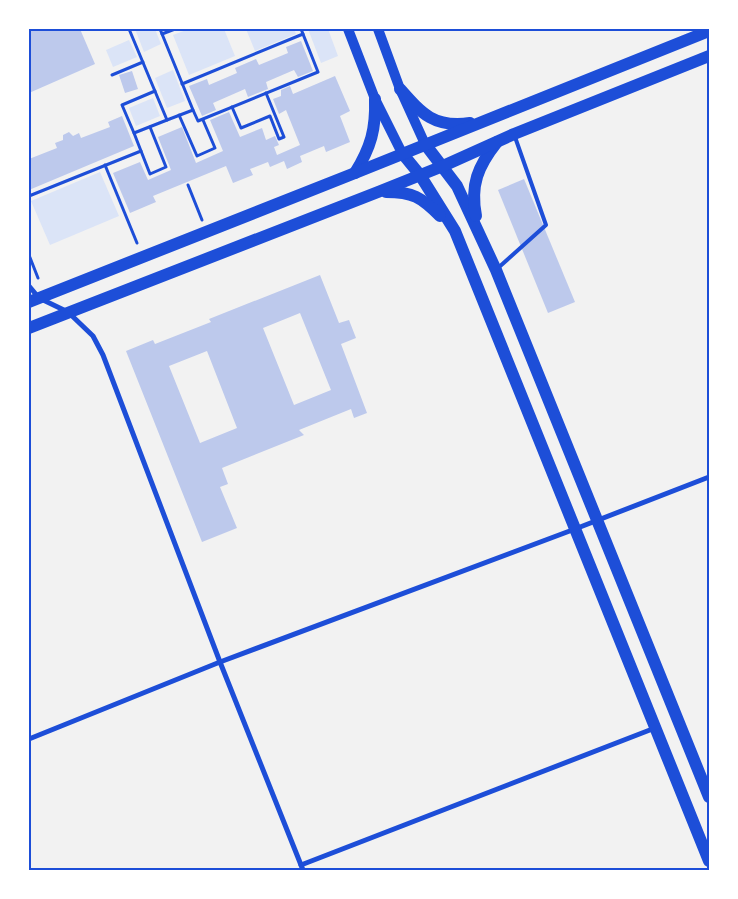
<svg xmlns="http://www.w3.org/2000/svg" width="738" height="899" font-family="Poppins,sans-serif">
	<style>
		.green { fill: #dbe4f7 }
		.building { fill: #bdc9ec; fill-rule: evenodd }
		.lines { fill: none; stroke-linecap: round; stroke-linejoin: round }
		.path { stroke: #1d4ed8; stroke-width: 3 }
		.service { stroke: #1d4ed8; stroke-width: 4 }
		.minor { stroke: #1d4ed8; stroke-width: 5 }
		.secondary { stroke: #1d4ed8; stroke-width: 10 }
		.primary { stroke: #1d4ed8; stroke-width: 12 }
		.neatline { fill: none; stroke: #1d4ed8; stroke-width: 2 }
	</style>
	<rect width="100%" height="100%" fill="#f2f2f2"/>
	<g class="green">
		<path d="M135,29H155L161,44L144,52Z"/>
		<path d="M189,29H224L235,56L189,75L173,35Z"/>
		<path d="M246,29H294L296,34L255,51Z"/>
		<path d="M308,29H328L338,56L321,63Z"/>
		<path d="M129,40L137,57L113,67L106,50Z"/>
		<path d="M173,70L185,101L167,108L155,78Z"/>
		<path d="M153,98L160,116L136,126L129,108Z"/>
		<path d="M100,172L119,216L50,245L31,201Z"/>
	</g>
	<g class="building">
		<path d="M29,29H80L95,64L29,93Z"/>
		<path d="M301,41L313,71L298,77L294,70L266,82L268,89L248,97L245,89L213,103L216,110L202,116L189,86L207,79L209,85L237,73L235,68L256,59L259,65L288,53L286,47Z"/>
		<path d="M132,71L138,89L125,93L119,75Z"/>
		<path d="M335,76L350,111L340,116L350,142L326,152L324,146L300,156L302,162L287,169L284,161L270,167L268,162L250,169L253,175L233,183L226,166L153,196L156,202L130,213L113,173L140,162L148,180L171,170L158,137L182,127L196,163L223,151L210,120L229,112L240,137L262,128L266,140L275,136L279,145L274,147L277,155L300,145L286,110L279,114L273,99L281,96V90L290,86L293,94Z"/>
		<path d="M122,116L134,146L29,190V159L57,148L55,143L63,140V135L69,132L73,136L79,133L81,138L110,127L108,122Z"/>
		<path d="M524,179L575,302L548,313L498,190Z"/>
		<path d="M320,275L339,323L349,320L356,338L341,344L367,413L354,418L351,409L299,430L304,435L222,468L228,484L220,487L237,528L202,542L126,351L153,340L155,344L211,322L209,319ZM300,313L331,390L294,405L263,328ZM207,351L237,428L200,443L169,366Z"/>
	</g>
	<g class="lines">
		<g class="path">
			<path d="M129,29L167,120L193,110L160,29"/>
			<path d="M301,29L303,34"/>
			<path d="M162,34L175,29"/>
			<path d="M112,75L143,62"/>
			<path d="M182,84L303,34L318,72L198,121L193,110"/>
			<path d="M232,107L241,128L270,116L279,139L284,137L266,93"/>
			<path d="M179,115L197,156L215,148L203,120"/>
			<path d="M134,133L122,105L155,91"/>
			<path d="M141,151L150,174L166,167L150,127"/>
			<path d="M105,165L137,243"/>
			<path d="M188,185L202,220"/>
			<path d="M29,196L141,151L134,133L167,120"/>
			<path d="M29,255L38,278"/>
		</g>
		<path class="service" d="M498,268L546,225L515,137"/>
		<g class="minor">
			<path d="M29,286L39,298L68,312L93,336L103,355L220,662L303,870"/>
			<path d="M29,739L220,662L575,529L709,477"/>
			<path d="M301,865L655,728"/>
		</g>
		<g class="secondary">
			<path d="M348,29L375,99L402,153"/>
			<path d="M378,29L400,89L425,144"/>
		</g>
		<g class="primary">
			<path d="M400,89C422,114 434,128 470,123"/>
			<path d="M425,144L457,186L496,270L709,797"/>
			<path d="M402,153L420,175L455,231L709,861"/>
			<path d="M355,173C371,147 376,129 375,99"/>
			<path d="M386,192C413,192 421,197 440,216"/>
			<path d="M476,216C470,185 478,166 497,142"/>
			<path d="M29,302L355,173L709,31"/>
			<path d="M29,328L378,192L443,166L514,134L709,56"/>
		</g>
	</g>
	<rect width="738" height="899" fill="none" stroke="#ffffff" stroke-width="60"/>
	<rect x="30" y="30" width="678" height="839" class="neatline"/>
</svg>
